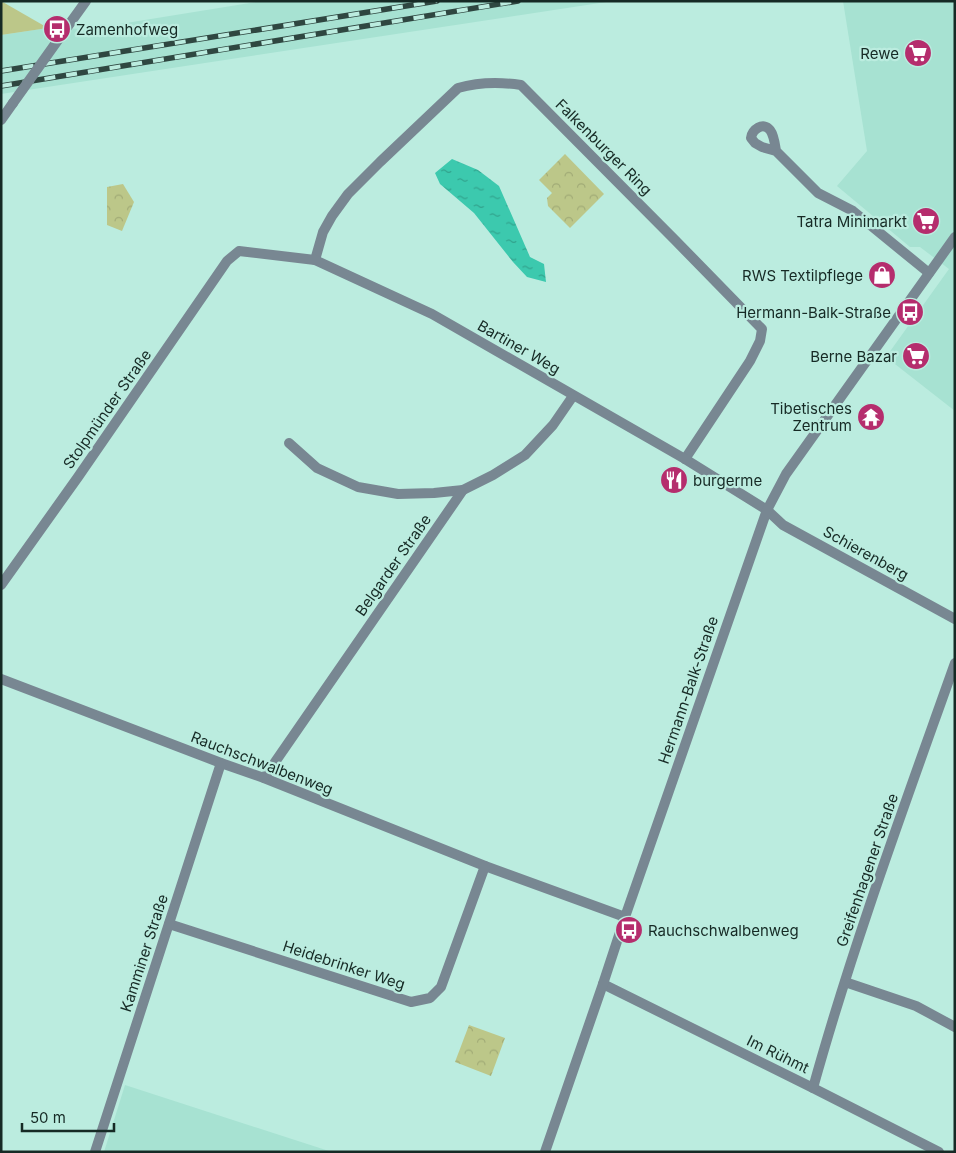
<svg xmlns="http://www.w3.org/2000/svg" width="956" height="1153" font-family="Inter,sans-serif">
	<style>
		.built { fill: #a7e2d2 }
		.grass { fill: #bcc789 }
		.park { fill: url(#park-crowns) }
		.water { fill: url(#water-ripples) }
		.lines { fill: none; stroke-linecap: round; stroke-linejoin: round }
		.minor { stroke: #788792; stroke-width: 10 }
		.tertiary { stroke: #788792; stroke-width: 10 }
		.rail-casing { stroke: #2f4741; stroke-width: 5.5 }
		.rail { stroke: #bbecdf; stroke-width: 4; stroke-dasharray: 11; stroke-linecap: butt }
		.tertiary-bridge { stroke: #788792; stroke-width: 10 }
		.labels { text-anchor: middle; dominant-baseline: central; stroke-width: 4.5; stroke-linejoin: round; paint-order: stroke }
		.poi-label { font-size: 15px; fill: #162a25; stroke: #bbecdf; text-anchor: end }
		.street-label { font-size: 15px; fill: #162a25; stroke: #bbecdf }
	</style>
	<defs>
		<pattern id="park-crowns" width="20" height="18" patternUnits="userSpaceOnUse" patternTransform="scale(1.25)"><rect width="20" height="18" fill="#bcc789"/><path d="M2 6a3 3 0 1 1 6 0M12 15a3 3 0 1 1 6 0" fill="none" stroke="#a1ab76"/></pattern>
		<pattern id="water-ripples" width="26" height="14" patternUnits="userSpaceOnUse" patternTransform="scale(1.25)"><rect width="26" height="14" fill="#3cc9ae"/><path d="M2 4q2-2 4 0t4 0M15 11q2-2 4 0t4 0" fill="none" stroke="#31a38d"/></pattern>
	</defs>
	<rect width="100%" height="100%" fill="#bbecdf"/>
	<g class="built">
		<path d="M262,1H613L1,94V35L48,28L89,29Z"/>
		<path d="M843,1H955V411L886,357L949,269L920,247H910L837,186L867,151Z"/>
		<path d="M125,1085L332,1152H104Z"/>
	</g>
	<path class="grass" d="M1,1L48,28L1,35Z"/>
	<g class="park">
		<path d="M565,154L604,194L570,228L548,206L547,198L552,193L539,180Z"/>
		<path d="M123,184L134,202L122,231L107,225V187Z"/>
		<path d="M469,1025L505,1038L491,1076L455,1062Z"/>
	</g>
	<path class="water" d="M452,159L478,170L499,186L530,257L544,264L546,282L527,277L513,262L474,213L440,184L435,173Z"/>
	<g class="lines">
		<g class="minor">
			<path d="M776,151C775,144 774,135 770,130C763,121 752,130 751,138L755,143L762,147L776,151L818,193L853,211L929,273"/>
			<path d="M315,260L323,232L332,216L348,194L380,162L458,88C479,82 500,82 521,85L675,240L762,329L760,341L750,361L685,459"/>
			<path d="M289,443L317,468L358,487L398,494L434,493L463,490"/>
			<path d="M1,585L78,477L227,261L239,251L315,260L432,314L685,459L767,510L783,525L955,619"/>
			<path d="M1,679L221,763L264,778L485,866L625,917"/>
			<path d="M264,778L463,490L493,475L525,455L553,425L573,396"/>
			<path d="M169,924L411,1002L430,998L441,987L485,866"/>
			<path d="M845,982L916,1006L955,1027"/>
			<path d="M603,984L813,1088L939,1152"/>
			<path d="M813,1088C853,944 905,804 955,663"/>
			<path d="M95,1152L221,763"/>
		</g>
		<g class="tertiary">
			<path d="M63,33L86,1"/>
			<path d="M1,120L13,103"/>
			<path d="M545,1152L603,984L625,917L767,510L786,474L955,237"/>
		</g>
		<g class="rail-casing">
			<g id="rail">
				<path d="M1,71L437,1"/>
				<path d="M1,86L518,1"/>
			</g>
		</g>
		<use href="#rail" class="rail"/>
		<path class="tertiary-bridge" d="M13,103L63,33"/>
	</g>
	<defs>
		<g id="bus-disc" transform="scale(1.4375)"><circle r="9.5" fill="#b52d6d" stroke="#bbecdf"/><path d="M-5-6H5V4H4V6H2V4H-2V6H-4V4H-5ZM-3.5-4V0h7V-4ZM-3.5 1.2v1.5H-2V1.2ZM2 1.2v1.5H3.5V1.2Z" fill="#fff"/></g>
		<g id="supermarket-disc" transform="scale(1.4375)"><circle r="9.5" fill="#b52d6d" stroke="#bbecdf"/><path d="M-6-5.5h2.5l.6 2H6L4.5 2H-2.5L-4.4-4H-6ZM-1.5 3.2a1.3 1.3 0 1 0 .1 0ZM3 3.2a1.3 1.3 0 1 0 .1 0Z" fill="#fff"/></g>
		<g id="shop-disc" transform="scale(1.4375)"><circle r="9.5" fill="#b52d6d" stroke="#bbecdf"/><path d="M-5-2.5h2.3a2.7 3.5 0 0 1 5.4 0H5L5.5 6h-11ZM-1.5-2.5h3a1.5 2.3 0 0 0-3 0Z" fill="#fff"/></g>
		<g id="temple-disc" transform="scale(1.4375)"><circle r="9.5" fill="#b52d6d" stroke="#bbecdf"/><path d="M0-6L5-2H3V0L6.5 2.5H4V6H1.5V3h-3V6H-4V2.5H-6.5L-3 0V-2H-5Z" fill="#fff"/></g>
		<g id="restaurant-disc" transform="scale(1.4375)"><circle r="9.5" fill="#b52d6d" stroke="#bbecdf"/><path d="M-5-6h1v4h1v-4h1v4h1v-4h1v5L-1.5 .5V6h-2V.5L-5-1ZM5-6V6H3V1.5H1.5Q1.5-4 5-6Z" fill="#fff"/></g>
	</defs>
	<g fill-rule="evenodd">
		<use href="#bus-disc" x="57" y="29"/>
		<use href="#supermarket-disc" x="918" y="53"/>
		<use href="#supermarket-disc" x="926" y="221"/>
		<use href="#shop-disc" x="882" y="275"/>
		<use href="#bus-disc" x="910" y="312"/>
		<use href="#supermarket-disc" x="916" y="356"/>
		<use href="#temple-disc" x="871" y="417"/>
		<use href="#restaurant-disc" x="674" y="480"/>
		<use href="#bus-disc" x="629" y="930"/>
	</g>
	<g class="labels">
		<g class="poi-label">
			<text x="76" y="29" text-anchor="start">Zamenhofweg</text>
			<text x="899" y="53">Rewe</text>
			<text x="907" y="221">Tatra Minimarkt</text>
			<text x="863" y="275">RWS Textilpflege</text>
			<text x="891" y="312">Hermann-Balk-Straße</text>
			<text x="897" y="356">Berne Bazar</text>
			<text x="852" y="408">Tibetisches<tspan x="852" dy="17">Zentrum</tspan></text>
			<text x="693" y="480" text-anchor="start">burgerme</text>
			<text x="648" y="930" text-anchor="start">Rauchschwalbenweg</text>
		</g>
		<g class="street-label">
			<text transform="translate(604 147) rotate(45)">Falkenburger Ring</text>
			<text transform="translate(519 347) rotate(30)">Bartiner Weg</text>
			<text transform="translate(107 409) rotate(-55)">Stolpmünder Straße</text>
			<text transform="translate(866 553) rotate(29)">Schierenberg</text>
			<text transform="translate(393 565) rotate(-55)">Belgarder Straße</text>
			<text transform="translate(688 690) rotate(-71)">Hermann-Balk-Straße</text>
			<text transform="translate(262 763) rotate(21)">Rauchschwalbenweg</text>
			<text transform="translate(867 870) rotate(-71)">Greifenhagener Straße</text>
			<text transform="translate(144 953) rotate(-72)">Kamminer Straße</text>
			<text transform="translate(344 965) rotate(18)">Heidebrinker Weg</text>
			<text transform="translate(778 1054) rotate(26)">Im Rühmt</text>
		</g>
	</g>
	<rect width="956" height="1153" fill="none" stroke="#162a25" stroke-width="5"/>
	<path d="M22 1123v8h92v-8" fill="none" stroke="#162a25" stroke-width="2.5"/>
	<text x="30" y="1123" font-size="15" fill="#162a25" stroke="#bbecdf" stroke-width="4" paint-order="stroke">50 m</text>
</svg>
